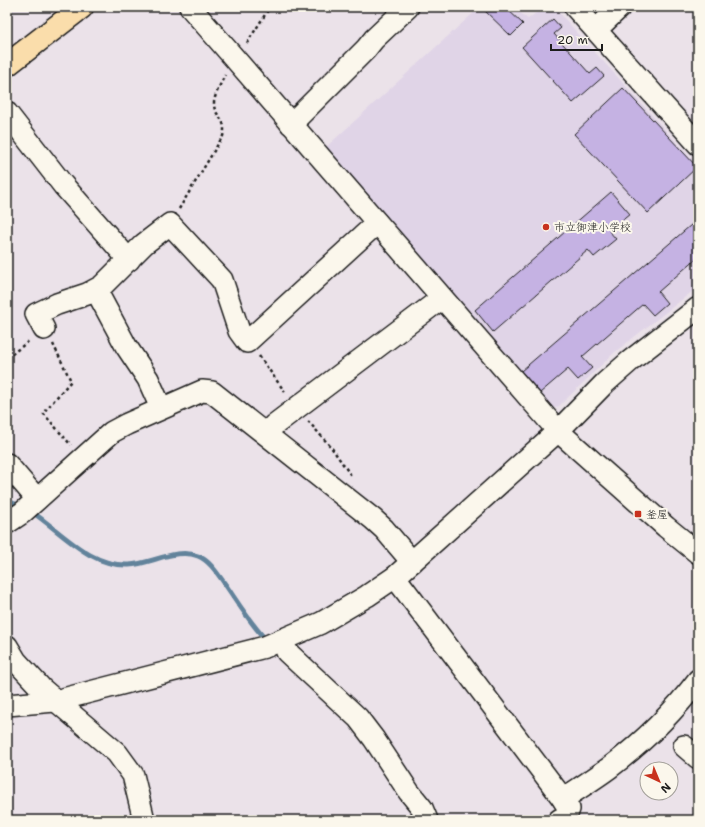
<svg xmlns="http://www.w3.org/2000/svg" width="705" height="827" font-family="'Shantell Sans','Klee One',sans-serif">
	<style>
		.built { fill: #e0d4e7 }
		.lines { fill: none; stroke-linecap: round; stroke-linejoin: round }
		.stream { stroke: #62839b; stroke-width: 5 }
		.building { fill: #c5b2e3; stroke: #1c1c1c }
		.minor-casing { stroke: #1c1c1c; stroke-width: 24 }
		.highway-casing { stroke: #1c1c1c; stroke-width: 25 }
		.path { stroke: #1c1c1c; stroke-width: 2.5; stroke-dasharray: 3 3; stroke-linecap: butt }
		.minor { stroke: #fbf7ec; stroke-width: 21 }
		.highway { stroke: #faddab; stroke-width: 22 }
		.poi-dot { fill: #c8321e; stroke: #fbf7ec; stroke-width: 1.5 }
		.labels { text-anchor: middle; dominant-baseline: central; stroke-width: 4; stroke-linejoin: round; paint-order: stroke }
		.poi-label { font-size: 11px; fill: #1c1c1c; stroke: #fbf7ec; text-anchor: start }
	</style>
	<rect width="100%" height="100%" fill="#ebe2e9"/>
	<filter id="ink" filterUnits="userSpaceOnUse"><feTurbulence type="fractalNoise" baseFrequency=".025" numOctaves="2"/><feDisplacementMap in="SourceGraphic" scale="8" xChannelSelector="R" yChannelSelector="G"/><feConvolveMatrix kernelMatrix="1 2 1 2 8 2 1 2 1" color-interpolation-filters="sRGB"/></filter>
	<g filter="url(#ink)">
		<path class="built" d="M480,7H513L528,19L544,7H554L698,166V287L615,352L559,406L551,409L325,148Z"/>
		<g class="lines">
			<g class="stream">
				<path d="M7,501L21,506"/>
				<path d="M32,512C62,532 90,567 129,565C151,564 177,547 198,556C210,561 217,573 225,584C238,603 251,624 266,640"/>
			</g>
		</g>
		<g class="building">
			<path d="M485,7H505L523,24L511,36L483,9Z"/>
			<path d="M553,19L561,28L554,34L590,74L597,68L604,76L573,103L522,47Z"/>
			<path d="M623,88L697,167L648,213L574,134Z"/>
			<path d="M611,192L630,214L609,231L616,239L594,257L588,250L493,332L475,310Z"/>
			<path d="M698,219V257L658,292L667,303L653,315L643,304L582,357L592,368L578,380L568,369L540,393L521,371Z"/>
		</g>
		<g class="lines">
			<g class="minor-casing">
				<g id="minor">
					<path d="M190,7L558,431L666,527L698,553"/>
					<path d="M575,7L698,144"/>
					<path d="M596,30L620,7"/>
					<path d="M7,113L63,185L129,260"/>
					<path d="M291,124L366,49L374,39L408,7"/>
					<path d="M96,290L126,346L148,379L161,408"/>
					<path d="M44,329L36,314L57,304L87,294L102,286L144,244L170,224L222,280L239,331L247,342L377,223"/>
					<path d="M266,434L274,425L442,298"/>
					<path d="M7,464L37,499"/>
					<path d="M7,523L22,513L112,432L127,424L202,391L212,392L373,519L384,529L412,562"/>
					<path d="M395,577L563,799L569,809L566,816L559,820"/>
					<path d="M283,641L287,652L358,718L374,739L409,792L422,808L427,820"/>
					<path d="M7,646L16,661L41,688L117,753L133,775L144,820"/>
					<path d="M7,705L55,701L265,647L321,623L367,596L395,577L558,431L605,383L630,361L698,308"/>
					<path d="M684,746L698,758"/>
					<path d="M563,799C578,789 594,779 609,768C642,743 673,713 698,680"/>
				</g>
			</g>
			<g class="highway-casing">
				<path id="highway" d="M7,65L82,7"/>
			</g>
			<g class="path">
				<path d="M247,43L270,7"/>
				<path d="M179,209L223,136C228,118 213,116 214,103C214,96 222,81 225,75"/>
				<path d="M53,344L71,381L43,413L71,445"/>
				<path d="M259,356L285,392"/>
				<path d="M7,358L30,340"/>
				<path d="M308,421L331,447L352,477"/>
			</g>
			<use href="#minor" class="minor"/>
			<use href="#highway" class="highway"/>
		</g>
	</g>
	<g class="poi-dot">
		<circle cx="546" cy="227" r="4"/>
		<rect x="634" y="510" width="8" height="8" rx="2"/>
	</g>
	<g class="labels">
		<g class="poi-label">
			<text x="554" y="227">市立御津小学校</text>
			<text x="646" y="514">釜屋</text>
		</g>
	</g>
	<rect width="705" height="827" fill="none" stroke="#fbf7ec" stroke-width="24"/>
	<rect x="12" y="12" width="681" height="803" fill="none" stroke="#1c1c1c" stroke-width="1.5" filter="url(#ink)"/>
	<g transform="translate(659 781) rotate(136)"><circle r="19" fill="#fbf7ec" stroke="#a29f99"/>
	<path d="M0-3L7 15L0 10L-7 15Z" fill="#c8321e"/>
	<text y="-6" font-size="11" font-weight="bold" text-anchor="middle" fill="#1c1c1c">N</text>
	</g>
	<path d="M551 44v6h51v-6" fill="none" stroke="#1c1c1c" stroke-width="2"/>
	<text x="557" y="44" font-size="12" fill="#1c1c1c" stroke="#fbf7ec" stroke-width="3" paint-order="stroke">20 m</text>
</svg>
